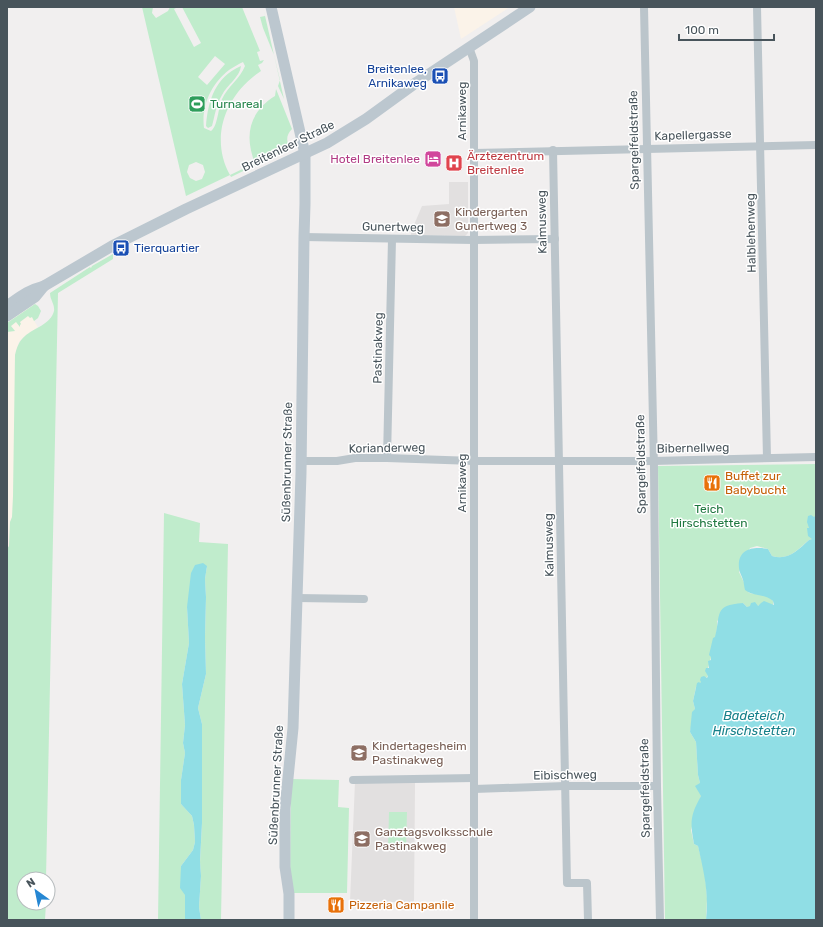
<svg xmlns="http://www.w3.org/2000/svg" width="823" height="927" font-family="Rubik,sans-serif">
	<style>
		.commercial { fill: #fbf3e9 }
		.education { fill: #e2e0e0 }
		.green { fill: #c0eccc; fill-rule: evenodd }
		.water { fill: #90dee5 }
		.lines { fill: none; stroke-linecap: round; stroke-linejoin: round }
		.street { stroke: #bbc5cb; stroke-width: 8 }
		.secondary { stroke: #bcc7cf; stroke-width: 11 }
		.labels { text-anchor: middle; dominant-baseline: central; stroke-width: 3; stroke-linejoin: round; paint-order: stroke }
		.transit-label { font-size: 12px; fill: #164399; stroke: #fff; text-anchor: end }
		.leisure-label { font-size: 12px; fill: #27864d; stroke: #fff; text-anchor: start }
		.street-label { font-size: 12px; fill: #48545b; stroke: #fff }
		.health-label { font-size: 12px; fill: #be3a42; stroke: #fff; text-anchor: start }
		.hotel-label { font-size: 12px; fill: #b23c85; stroke: #fff; text-anchor: end }
		.education-label { font-size: 12px; fill: #785e54; stroke: #fff; text-anchor: start }
		.food-label { font-size: 12px; fill: #c56008; stroke: #fff; text-anchor: start }
		.park-label { font-size: 12px; fill: #1e773f; stroke: #fff }
		.water-label { font-size: 13px; font-style: italic; fill: #16808a; stroke: #fff }
	</style>
	<rect width="100%" height="100%" fill="#f1efef"/>
	<g class="commercial">
		<path d="M454,7H510L461,39Z"/>
		<path d="M27,309L38,327L25,336L19,342L17,348L12,548L7,555V323Z"/>
	</g>
	<g class="education">
		<path d="M449,182H468V233L465,236L411,235V232L422,206L449,204Z"/>
		<path d="M355,782L415,783L414,902H350Z"/>
	</g>
	<g class="green">
		<path d="M142,7H153L152,13L156,18L168,11L170,7H178L174,9L194,47L201,43L182,7H242L260,51L257,52L260,61L264,60L262,63L258,65L261,71C226,94 209,137 230,175L255,163C244,136 249,112 275,96L276,89L292,129C286,135 286,141 290,148L231,177L230,175L186,196ZM215,56L225,64L207,85L198,77ZM243,62L245,66C240,79 228,86 222,99C218,108 218,126 211,131L204,128C201,105 212,83 229,70C234,67 238,64 243,62ZM196,162L203,165L205,172L202,179L196,181L190,178L187,172L189,165Z"/>
		<path d="M263,7L284,99L278,86L280,80L274,55L263,28L260,17L265,16Z"/>
		<path d="M241,66C240,77 227,85 222,95C216,105 215,115 212,126L208,128L206,126C208,101 215,77 241,66Z"/>
		<path d="M113,254V259L58,293L46,879H24V903H46L45,920H7V549L9,546L10,522L12,517L13,496L15,355C17,347 19,341 25,336C34,328 51,324 54,311C55,304 50,300 50,293L90,267L91,268L92,266Z"/>
		<path d="M35,304L38,306L41,311L38,318L34,321L32,317L30,318L28,316L20,322L21,324L20,325V327L16,322L11,326L15,331L7,332V323Z"/>
		<path d="M816,464V515L809,525L813,539L809,540C797,550 789,561 772,556L768,549L757,546L750,548L739,572L749,593L768,596L773,601V605L764,602L758,606L747,607L743,603L717,621C718,634 712,655 708,668H706L708,676L696,687L693,701L695,709L690,732L696,742L698,775L700,783L701,796L691,830L694,844L698,846L705,873L707,899L706,920H665L658,466Z"/>
		<path d="M164,513L200,523L199,542L228,544L221,920H201L199,907L201,876L200,862L202,823V724L198,708L206,674L205,637L206,597L205,579L207,566L187,607L189,643L182,684L185,725L183,743L185,753L181,780V804L192,816L194,825L195,842L193,850L181,866L185,895V920H158Z"/>
		<path d="M291,779L339,780L338,807L349,808L347,893H292L290,882Z"/>
		<path d="M389,812H407L406,850H388Z"/>
	</g>
	<g class="water">
		<path d="M811,515L814,517L816,515V920H706C709,892 704,873 698,846L694,844C690,822 690,816 701,796L695,786L700,783L698,775L696,742L690,732L692,712L695,709L693,701L697,683L699,682L700,683L701,682L700,680L701,677L704,676L707,678L708,676L705,671L706,668H709L708,661L711,660V657L709,655L713,638L715,637C721,615 713,605 743,603L747,607L750,606L751,603L755,602L758,606L761,603L764,601L774,605L773,601C764,593 754,597 745,590C744,586 744,583 743,580C742,576 739,572 739,568C737,549 753,546 768,549L772,556C788,561 798,550 809,540L812,539L808,536L807,528H809L807,522L808,516Z"/>
		<path d="M203,563L207,566L205,579L206,597L205,637L206,674L198,708L202,724V823L200,861L201,876L199,907L201,920H185V895L180,888L181,866L193,850L195,842L194,825L192,816L181,804V780L185,753L183,743L185,725L182,684L189,643L187,607L191,573L195,565Z"/>
	</g>
	<g class="lines">
		<g class="street">
			<path d="M644,7L654,468L657,786L660,920"/>
			<path d="M757,7L767,458"/>
			<path d="M469,47L474,61V920"/>
			<path d="M553,150L567,883H587L588,920"/>
			<path d="M474,153L816,145"/>
			<path d="M304,237L473,240L555,239"/>
			<path d="M387,458L392,239"/>
			<path d="M301,461H337L355,458H387L474,461H653L816,457"/>
			<path d="M297,598L364,599"/>
			<path d="M353,780L474,778"/>
			<path d="M474,789L565,786H657"/>
		</g>
		<g class="secondary">
			<path d="M271,7L305,154V204L304,237L301,473L297,598L293,728L285,808V867L289,894V920"/>
			<path d="M7,306C20,297 28,290 44,286L112,246L186,209L327,143L366,119L417,82L530,7"/>
			<path d="M7,316L35,297L44,286"/>
		</g>
	</g>
	<defs>
		<g id="bus-square" transform="scale(0.9)"><rect x="-9" y="-9" width="18" height="18" rx="4" fill="#1a4fb4" stroke="#fff"/><path d="M-5-6H5V4H4V6H2V4H-2V6H-4V4H-5ZM-3.5-4V0h7V-4ZM-3.5 1.2v1.5H-2V1.2ZM2 1.2v1.5H3.5V1.2Z" fill="#fff"/></g>
		<g id="stadium-square" transform="scale(0.9)"><rect x="-9" y="-9" width="18" height="18" rx="4" fill="#2e9e5b" stroke="#fff"/><path d="M0-5a6.5 5 0 1 0 0 10a6.5 5 0 1 0 0-10ZM-3.5-1.8h7v3.6h-7Z" fill="#fff"/></g>
		<g id="hotel-square" transform="scale(0.9)"><rect x="-9" y="-9" width="18" height="18" rx="4" fill="#d1479c" stroke="#fff"/><path d="M-6-4.5h1.5V1H6V5H4.5V3h-9V5H-6ZM-4 0a1.8 1.8 0 1 1 3.6 0ZM.5 0V-2.5h3Q6-2.5 6 0Z" fill="#fff"/></g>
		<g id="hospital-square" transform="scale(0.9)"><rect x="-9" y="-9" width="18" height="18" rx="4" fill="#e0444e" stroke="#fff"/><path d="M-5-5h3v3.5h4V-5h3V5h-3V1.5h-4V5h-3Z" fill="#fff"/></g>
		<g id="school-square" transform="scale(0.9)"><rect x="-9" y="-9" width="18" height="18" rx="4" fill="#8d6e63" stroke="#fff"/><path d="M0-5L7-2L0 1L-7-2ZM-4 1L0 2.5L4 1V4Q0 6-4 4Z" fill="#fff"/></g>
		<g id="restaurant-square" transform="scale(0.9)"><rect x="-9" y="-9" width="18" height="18" rx="4" fill="#e8710a" stroke="#fff"/><path d="M-5-6h1v4h1v-4h1v4h1v-4h1v5L-1.5 .5V6h-2V.5L-5-1ZM5-6V6H3V1.5H1.5Q1.5-4 5-6Z" fill="#fff"/></g>
	</defs>
	<g fill-rule="evenodd">
		<use href="#bus-square" x="440" y="76"/>
		<use href="#stadium-square" x="197" y="104"/>
		<use href="#hotel-square" x="433" y="159"/>
		<use href="#hospital-square" x="454" y="163"/>
		<use href="#school-square" x="442" y="219"/>
		<use href="#bus-square" x="121" y="248"/>
		<use href="#restaurant-square" x="712" y="483"/>
		<use href="#school-square" x="359" y="753"/>
		<use href="#school-square" x="362" y="839"/>
		<use href="#restaurant-square" x="336" y="905"/>
	</g>
	<g class="labels">
		<g class="transit-label">
			<text x="427" y="69">Breitenlee,<tspan x="427" dy="14">Arnikaweg</tspan></text>
			<text x="134" y="248" text-anchor="start">Tierquartier</text>
		</g>
		<g class="leisure-label">
			<text x="210" y="104">Turnareal</text>
		</g>
		<g class="street-label">
			<text transform="translate(462 111) rotate(-90)">Arnikaweg</text>
			<text transform="translate(693 135) rotate(-2)">Kapellergasse</text>
			<text transform="translate(634 140) rotate(-91)">Spargelfeldstraße</text>
			<text transform="translate(288 146) rotate(-26)">Breitenleer Straße</text>
			<text transform="translate(542 222) rotate(-91)">Kalmusweg</text>
			<text transform="translate(393 227) rotate(1)">Gunertweg</text>
			<text transform="translate(751 233) rotate(-91)">Halblehenweg</text>
			<text transform="translate(378 348) rotate(-89)">Pastinakweg</text>
			<text transform="translate(387 448) rotate(-1)">Korianderweg</text>
			<text transform="translate(693 448) rotate(-1)">Bibernellweg</text>
			<text transform="translate(287 462) rotate(-89)">Süßenbrunner Straße</text>
			<text transform="translate(641 464) rotate(-91)">Spargelfeldstraße</text>
			<text transform="translate(462 483) rotate(-90)">Arnikaweg</text>
			<text transform="translate(549 545) rotate(-91)">Kalmusweg</text>
			<text transform="translate(565 775) rotate(-1)">Eibischweg</text>
			<text transform="translate(276 785) rotate(-87)">Süßenbrunner Straße</text>
			<text transform="translate(645 788) rotate(-91)">Spargelfeldstraße</text>
		</g>
		<g class="health-label">
			<text x="467" y="156">Ärztezentrum<tspan x="467" dy="14">Breitenlee</tspan></text>
		</g>
		<g class="hotel-label">
			<text x="420" y="159">Hotel Breitenlee</text>
		</g>
		<g class="education-label">
			<text x="455" y="212">Kindergarten<tspan x="455" dy="14">Gunertweg 3</tspan></text>
			<text x="372" y="746">Kindertagesheim<tspan x="372" dy="14">Pastinakweg</tspan></text>
			<text x="375" y="832">Ganztagsvolksschule<tspan x="375" dy="14">Pastinakweg</tspan></text>
		</g>
		<g class="food-label">
			<text x="725" y="476">Buffet zur<tspan x="725" dy="14">Babybucht</tspan></text>
			<text x="349" y="905">Pizzeria Campanile</text>
		</g>
		<g class="park-label">
			<text x="709" y="509">Teich<tspan x="709" dy="14">Hirschstetten</tspan></text>
		</g>
		<g class="water-label">
			<text x="754" y="715">Badeteich<tspan x="754" dy="15">Hirschstetten</tspan></text>
		</g>
	</g>
	<rect width="823" height="927" fill="none" stroke="#48545b" stroke-width="16"/>
	<g transform="translate(36 891) rotate(327)"><circle r="19" fill="#ffffff" stroke="#b6bbbd"/>
	<path d="M0-3L7 15L0 10L-7 15Z" fill="#2687d3"/>
	<text y="-6" font-size="11" font-weight="bold" text-anchor="middle" fill="#48545b">N</text>
	</g>
	<path d="M679 34v6h95v-6" fill="none" stroke="#48545b" stroke-width="2"/>
	<text x="685" y="34" font-size="12" fill="#48545b" stroke="#ffffff" stroke-width="3" paint-order="stroke">100 m</text>
</svg>
